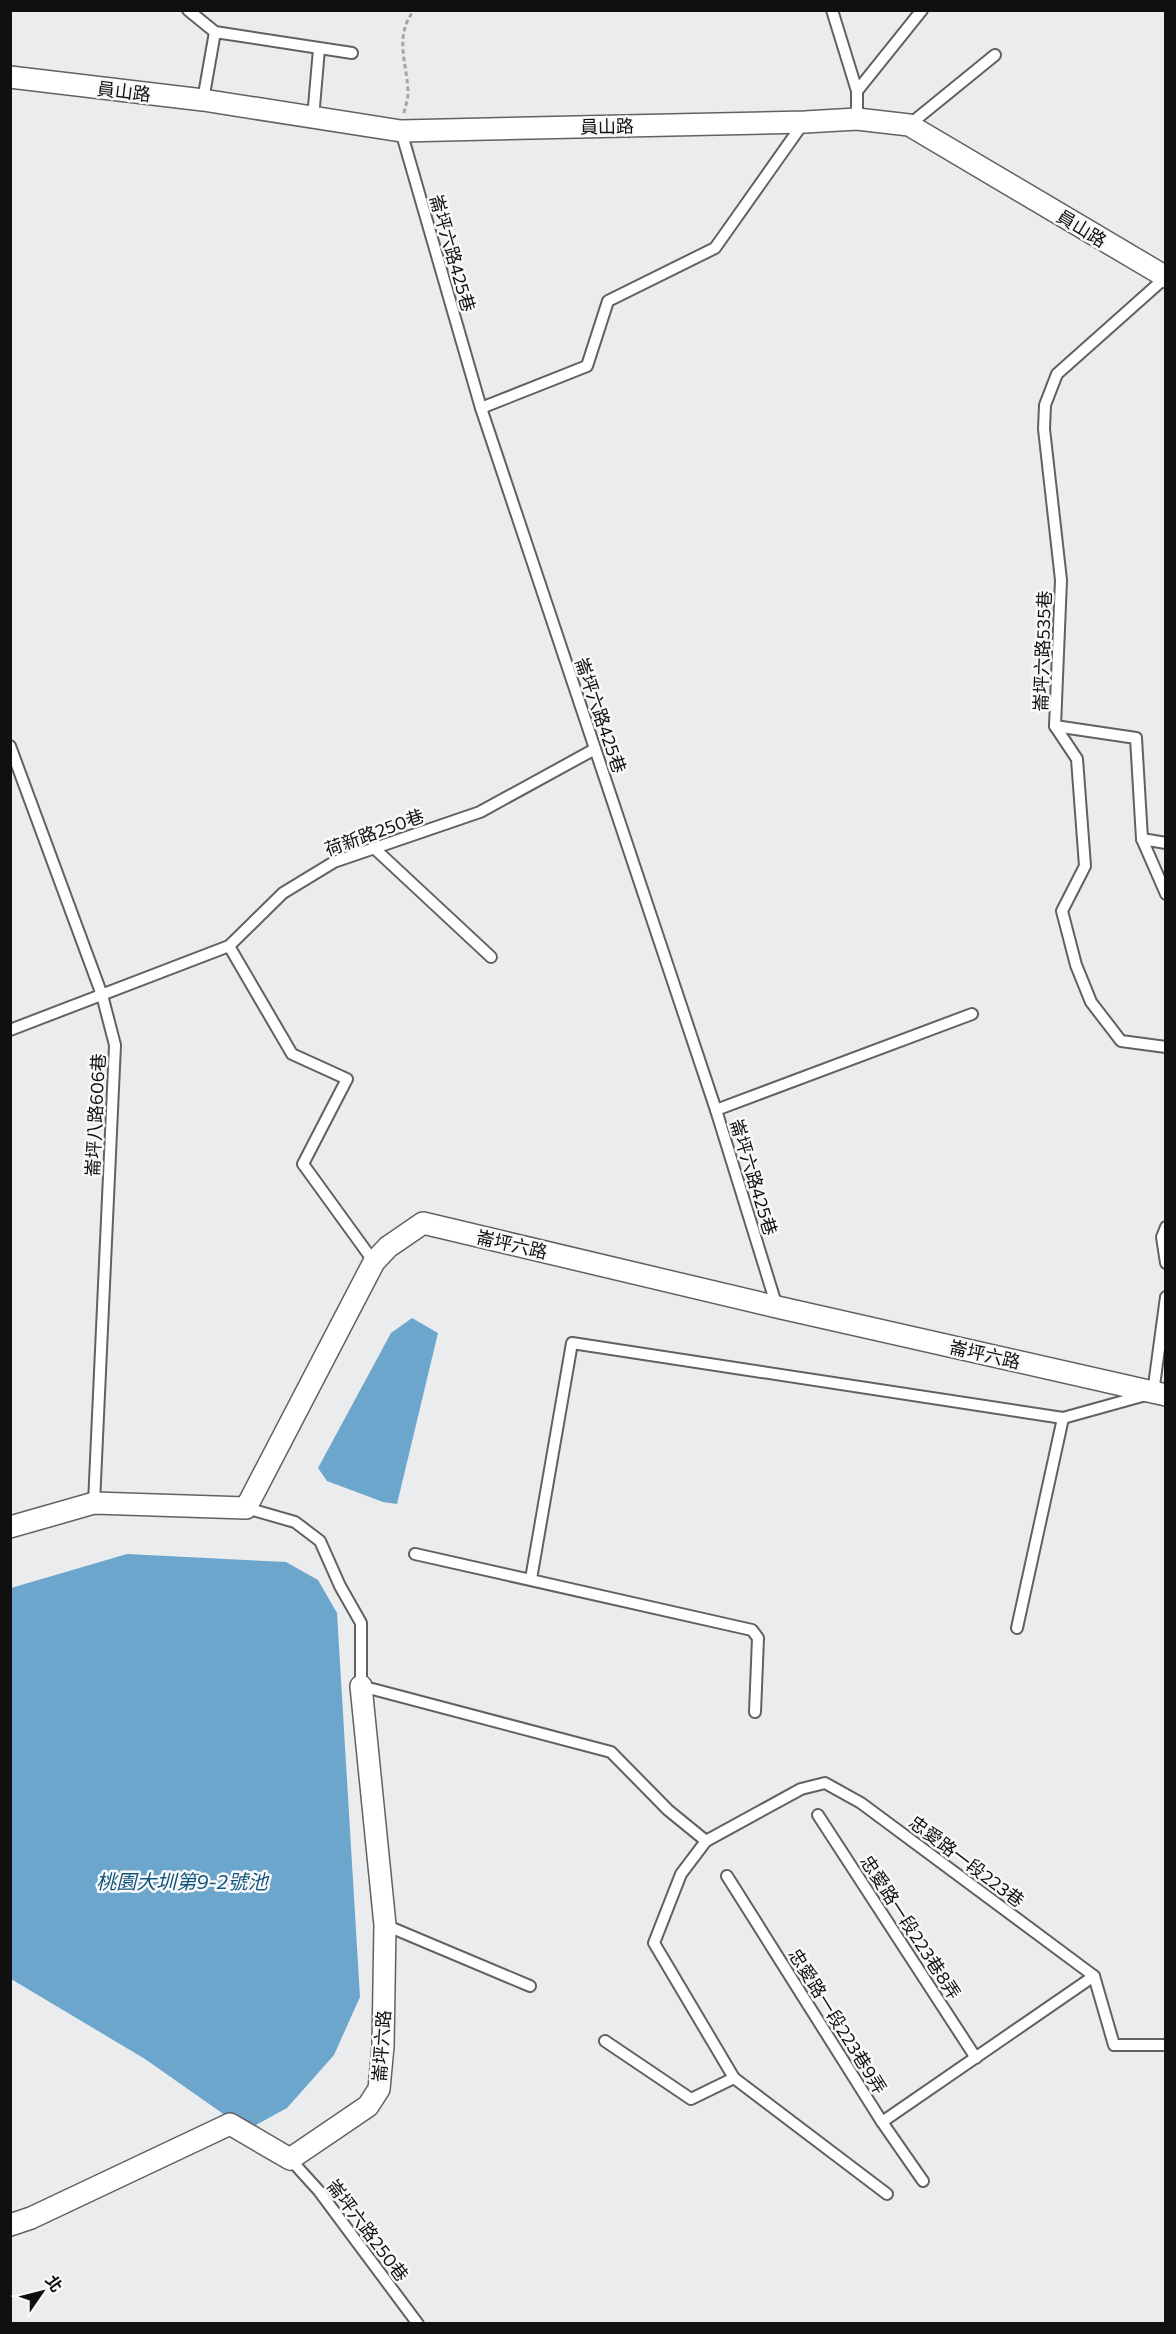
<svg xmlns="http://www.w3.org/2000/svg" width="1176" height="2334" font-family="Commissioner,'Noto Sans TC',sans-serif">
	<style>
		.water { fill: #6da6cd }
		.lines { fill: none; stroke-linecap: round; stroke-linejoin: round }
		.lane-casing { stroke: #606162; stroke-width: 14 }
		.street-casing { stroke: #606162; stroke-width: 24 }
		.path { stroke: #a4a5a6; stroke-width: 3; stroke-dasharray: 4.5 3; stroke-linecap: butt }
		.lane { stroke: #fff; stroke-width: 10 }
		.street { stroke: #fff; stroke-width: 21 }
		.labels { text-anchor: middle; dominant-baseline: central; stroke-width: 5; stroke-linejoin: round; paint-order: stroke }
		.street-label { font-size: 18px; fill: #101010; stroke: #f8f9fa }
		.water-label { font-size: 20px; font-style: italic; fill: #10557b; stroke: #f8f9fa }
	</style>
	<rect width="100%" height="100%" fill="#ebeced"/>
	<g class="water">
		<path d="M412,1318L438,1333L397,1504L383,1502L327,1481L318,1468L391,1333Z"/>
		<path d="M127,1554L286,1562L318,1580L337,1613L360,1997L334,2055L287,2108L241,2133L222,2113L145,2059L11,1979V1588Z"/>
	</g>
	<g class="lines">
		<g class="lane-casing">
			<g id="lane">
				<path d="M188,10L215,32L352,53"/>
				<path d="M832,10L857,91"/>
				<path d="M203,100L215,32"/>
				<path d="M313,118L319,49"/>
				<path d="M857,119V91L922,10"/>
				<path d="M909,125L995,55"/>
				<path d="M401,131L481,408L716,1110L777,1307"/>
				<path d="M1166,277L1057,374L1045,405L1044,429L1061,580L1055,726L1077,759L1085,866L1062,911L1076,965L1091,1002L1121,1041L1166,1047"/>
				<path d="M481,408L587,366L608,301L715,248L804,122"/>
				<path d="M1055,726L1136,738L1142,839L1166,843"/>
				<path d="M10,746L102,995L115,1045L94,1503"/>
				<path d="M1142,839L1166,894"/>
				<path d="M374,848L491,957"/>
				<path d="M229,946L292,1054L347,1079L303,1164L374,1262"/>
				<path d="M10,1030L229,946L283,893L334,862L480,812L595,749"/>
				<path d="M716,1110L972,1014"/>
				<path d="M1166,1227L1162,1237L1166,1263"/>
				<path d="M246,1508L295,1522L320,1541L340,1586L361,1623V1686L611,1752L668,1810L706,1841"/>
				<path d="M415,1554L752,1630L758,1638L755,1712"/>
				<path d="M531,1579L572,1343L1063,1418L1153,1393L1166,1297"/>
				<path d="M1017,1628L1063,1418"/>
				<path d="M818,1815L976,2058"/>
				<path d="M727,1876L882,2122L923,2181"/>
				<path d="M385,1925L530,1986"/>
				<path d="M605,2041L691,2099L734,2078L887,2194"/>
				<path d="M734,2078L654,1943L681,1874L706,1841L801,1789L825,1783L861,1803L1094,1976L1114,2045H1166"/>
				<path d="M882,2122L1094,1976"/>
				<path d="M290,2159L319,2191L418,2324"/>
			</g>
		</g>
		<g class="street-casing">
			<g id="street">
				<path d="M10,77L203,100L401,131L805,122L857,119L909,125L1166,277"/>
				<path d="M10,1527L94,1503L246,1508L374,1262L388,1247L423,1223L777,1307L1166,1395"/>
				<path d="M10,2225L31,2218L230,2124L290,2159L368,2106L379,2089L383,2046L385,1925L361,1686"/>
			</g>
		</g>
		<path class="path" d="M404,113C405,107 408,100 408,94C408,65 393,38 414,10"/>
		<use href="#lane" class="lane"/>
		<use href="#street" class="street"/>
	</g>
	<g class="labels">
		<g class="street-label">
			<text transform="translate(124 91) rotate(7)">員山路</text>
			<text transform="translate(607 126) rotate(-1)">員山路</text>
			<text transform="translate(1082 228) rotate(31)">員山路</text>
			<text transform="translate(453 253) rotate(74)">崙坪六路425巷</text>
			<text transform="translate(1042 651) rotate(-88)">崙坪六路535巷</text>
			<text transform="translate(601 715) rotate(71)">崙坪六路425巷</text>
			<text transform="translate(374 832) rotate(-20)">荷新路250巷</text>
			<text transform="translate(95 1115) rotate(-87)">崙坪八路606巷</text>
			<text transform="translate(754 1177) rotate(73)">崙坪六路425巷</text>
			<text transform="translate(512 1244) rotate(13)">崙坪六路</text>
			<text transform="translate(985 1354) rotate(13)">崙坪六路</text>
			<text transform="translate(967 1861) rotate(37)">忠愛路一段223巷</text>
			<text transform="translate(911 1927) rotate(57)">忠愛路一段223巷8弄</text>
			<text transform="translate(838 2021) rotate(58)">忠愛路一段223巷9弄</text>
			<text transform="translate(381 2046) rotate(-86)">崙坪六路</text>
			<text transform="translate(368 2230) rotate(53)">崙坪六路250巷</text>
		</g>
		<g class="water-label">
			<text x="182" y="1881">桃園大圳第9-2號池</text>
		</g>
	</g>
	<rect width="1176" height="2334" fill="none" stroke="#101010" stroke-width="24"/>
	<g transform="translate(42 2292) rotate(55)" stroke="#f8f9fa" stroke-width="4.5" paint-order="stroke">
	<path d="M0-4.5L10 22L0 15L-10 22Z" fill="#101010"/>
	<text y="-9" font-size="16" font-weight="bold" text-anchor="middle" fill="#101010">北</text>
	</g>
</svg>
